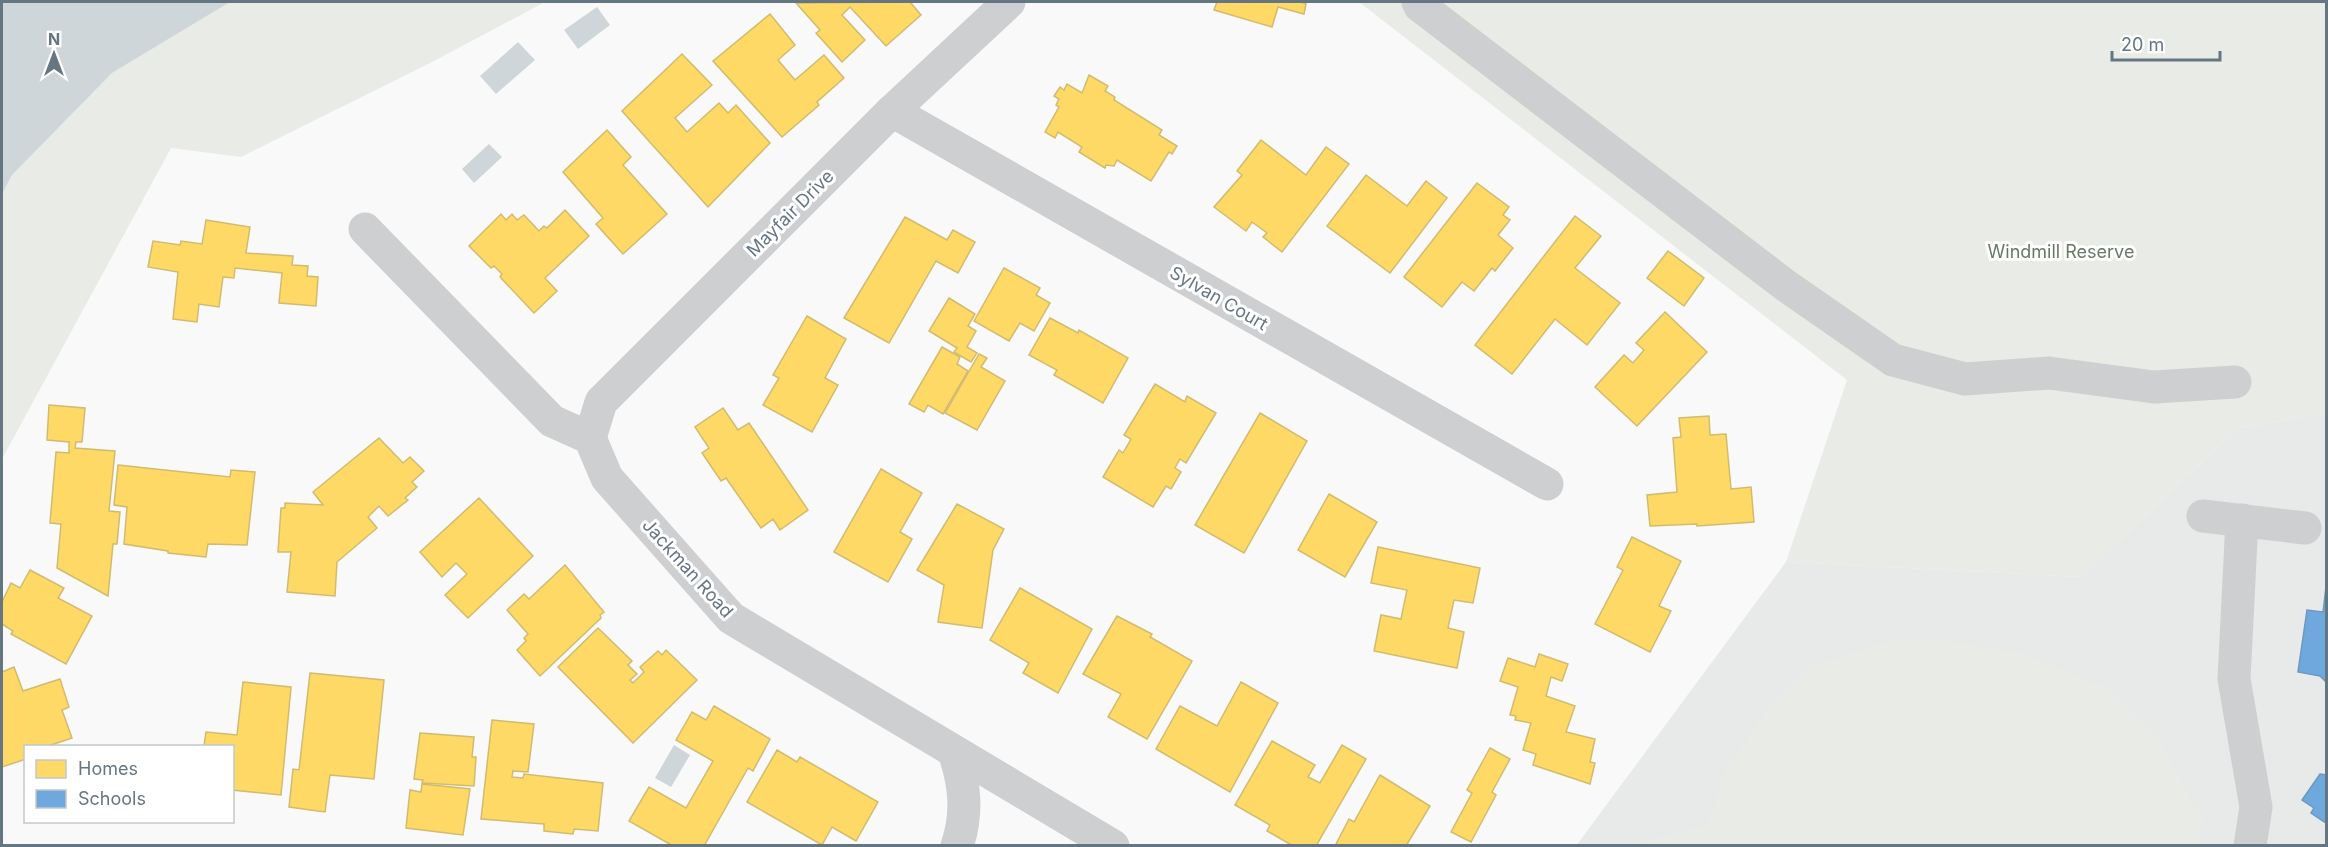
<svg xmlns="http://www.w3.org/2000/svg" width="2328" height="847" font-family="Inter,sans-serif">
	<style>
		.built { fill: #e8e9e9 }
		.green { fill: #e8ebe6 }
		.water { fill: #ced6d9 }
		.homes { fill: #ffd966; stroke: #d1bb6f; stroke-width: 1.5 }
		.schools { fill: #6fa8dc; stroke: #6c99c1; stroke-width: 1.5 }
		.lines { fill: none; stroke-linecap: round; stroke-linejoin: round }
		.minor { stroke: #cecfd0; stroke-width: 33 }
		.labels { text-anchor: middle; dominant-baseline: central; stroke-width: 6; stroke-linejoin: round; paint-order: stroke }
		.street-label { font-size: 18px; fill: #657683; stroke: #fff }
		.park-label { font-size: 18px; fill: #687a64; stroke: #fff }
	</style>
	<rect width="100%" height="100%" fill="#f9f9f9"/>
	<path class="built" d="M2326,413V845L1576,846L1786,562L2081,577L2238,428Z"/>
	<g class="green">
		<path d="M230,2H545L434,61L241,157L171,148L2,459V194L12,175L112,73Z"/>
		<path d="M1359,2H2326V413L2238,428L2081,577L1786,562L1847,380Z"/>
		<path d="M1935,639L2018,652L2101,685L2156,736L2203,819L2200,845H1643L1642,841L1707,826L1724,772L1766,711L1816,664L1889,641Z"/>
	</g>
	<g class="water">
		<path d="M2,2H230L112,73L12,175L2,194Z"/>
		<path d="M597,7L610,25L578,49L564,30Z"/>
		<path d="M518,42L535,60L496,94L480,76Z"/>
		<path d="M489,144L502,157L474,183L462,169Z"/>
		<path d="M674,745L690,755L671,787L655,778Z"/>
	</g>
	<g class="homes">
		<path d="M910,2L921,15L886,46L850,7L842,15L865,40L842,62L816,33L820,30L796,3Z"/>
		<path d="M1217,2H1301L1306,4L1304,14L1278,7L1272,27L1214,10Z"/>
		<path d="M770,14L795,45L778,60L795,80L824,55L844,78L817,102L819,105L782,137L713,61Z"/>
		<path d="M682,54L712,85L675,118L687,132L719,103L728,113L736,105L770,143L708,207L622,111Z"/>
		<path d="M1089,75L1108,86L1105,91L1115,97L1114,100L1162,130L1159,135L1177,146L1172,154L1169,152L1151,181L1117,160L1114,166L1106,165L1105,168L1079,152L1082,147L1058,132L1055,138L1045,132L1059,107L1056,105L1059,99L1054,96L1060,87L1064,90L1067,84L1082,93Z"/>
		<path d="M607,130L631,157L623,165L667,214L623,254L596,224L603,218L563,172Z"/>
		<path d="M1261,140L1306,175L1326,147L1349,164L1282,252L1263,237L1267,233L1252,222L1246,231L1214,207L1242,175L1237,171Z"/>
		<path d="M1366,175L1407,206L1426,181L1447,198L1390,273L1327,226Z"/>
		<path d="M1477,183L1509,207L1503,215L1510,220L1498,235L1513,248L1495,271L1492,268L1474,291L1462,282L1442,307L1404,277Z"/>
		<path d="M565,210L589,236L545,278L557,291L534,313L500,277L502,274L494,266L491,268L469,246L501,214L506,220L512,214L517,220L524,215L539,231L544,226L547,228Z"/>
		<path d="M1575,216L1601,236L1575,268L1620,303L1587,345L1555,319L1512,374L1475,345Z"/>
		<path d="M905,217L947,240L953,230L975,242L958,273L936,261L889,343L844,318Z"/>
		<path d="M206,220L250,227L246,253L293,256L292,265L308,266L307,276L318,277L316,306L279,303L282,273L235,268L234,278L223,277L219,307L199,304L197,322L173,319L178,272L148,267L153,241L180,245L181,241L202,244Z"/>
		<path d="M1668,251L1704,278L1684,306L1647,278Z"/>
		<path d="M1004,268L1040,288L1036,295L1050,303L1034,331L1020,323L1009,341L974,321Z"/>
		<path d="M949,298L975,314L968,326L976,331L967,347L977,353L971,362L954,352L957,348L929,331Z"/>
		<path d="M1665,312L1707,352L1637,426L1595,387L1624,355L1633,363L1644,350L1636,343Z"/>
		<path d="M807,316L846,339L825,378L838,385L812,432L763,405L779,378L773,375Z"/>
		<path d="M1050,318L1078,333L1079,330L1128,358L1103,403L1054,375L1057,370L1029,355Z"/>
		<path d="M942,347L960,357L957,364L968,371L943,414L928,405L924,412L909,404Z"/>
		<path d="M979,354L987,358L981,367L1005,381L977,430L945,413Z"/>
		<path d="M1155,384L1185,402L1187,396L1216,413L1186,463L1180,459L1175,468L1181,472L1171,489L1166,486L1153,507L1103,477L1119,450L1123,453L1131,439L1124,435Z"/>
		<path d="M49,405L85,408L82,442H76L75,448L115,451L109,511L120,512L117,544H113L108,596L57,568L61,524L50,523L56,452L69,453V442L47,440Z"/>
		<path d="M723,408L738,430L749,423L808,510L780,530L773,519L761,528L726,478L721,481L702,453L709,448L695,427Z"/>
		<path d="M1260,413L1307,441L1244,553L1195,525Z"/>
		<path d="M1709,416L1710,435L1726,434L1731,489L1751,487L1754,522L1697,526V524L1650,526L1647,495L1677,492L1673,438L1681,437L1679,418Z"/>
		<path d="M379,438L403,463L410,457L424,471L412,482L417,487L405,498L408,500L388,516L379,506L368,517L377,528L337,562L335,596L287,592L291,552H278L281,508H285V503L323,505L313,492Z"/>
		<path d="M118,465L230,477L231,470L255,472L247,545L208,544L206,557L168,553V551L124,544L127,507L114,505Z"/>
		<path d="M881,469L922,493L900,532L912,539L888,582L834,552Z"/>
		<path d="M1329,494L1377,522L1345,577L1298,550Z"/>
		<path d="M479,498L533,556L468,618L445,595L467,574L456,563L442,577L420,552Z"/>
		<path d="M957,504L1004,529L993,550L982,628L938,622L944,585L917,570Z"/>
		<path d="M1632,537L1681,561L1659,606L1671,611L1650,652L1595,624L1623,570L1617,567Z"/>
		<path d="M1378,547L1480,568L1473,603L1454,600L1448,628L1464,632L1457,668L1374,651L1381,615L1401,619L1407,590L1371,583Z"/>
		<path d="M565,565L604,612L600,615L601,618L540,676L517,650L526,641L524,638L528,634L507,610L524,594L529,599Z"/>
		<path d="M30,570L64,588L58,598L92,616L66,664L11,634L13,631L2,624V602L11,583L20,588Z"/>
		<path d="M1020,588L1092,629L1058,693L1023,673L1029,663L990,640Z"/>
		<path d="M1117,616L1152,634L1150,637L1192,661L1147,739L1108,717L1121,694L1083,674Z"/>
		<path d="M598,628L632,661L628,665L637,674L630,680L633,683L644,672L640,667L658,651L662,655L666,650L697,680L633,743L558,667Z"/>
		<path d="M1539,654L1568,664L1562,681L1551,677L1546,696L1575,706L1566,732L1595,739L1590,762L1595,763L1590,784L1533,765L1536,754L1523,750L1531,723L1515,720L1516,716L1510,715L1518,687L1500,681L1508,658L1535,667Z"/>
		<path d="M14,667L23,691L60,679L69,707L62,710L72,738L48,746H26V759L2,767V672Z"/>
		<path d="M310,673L384,680L374,779L330,775L325,812L289,807L293,769L299,770Z"/>
		<path d="M243,682L291,687L281,795L232,790V746H204L206,732L237,735Z"/>
		<path d="M1241,682L1278,703L1230,792L1156,749L1180,706L1217,726Z"/>
		<path d="M714,706L770,739L753,771L748,768L704,846H673L629,821L649,787L686,808L713,761L676,740L692,712L706,720Z"/>
		<path d="M492,720L534,724L528,772L513,771L512,777L523,778L524,774L603,783L598,831L574,829L573,834L544,831V824L481,819Z"/>
		<path d="M420,733L474,737L472,757H476L474,786L422,783L423,780L414,779Z"/>
		<path d="M1272,741L1315,765L1308,777L1320,783L1342,745L1366,759L1316,846H1293L1267,831L1270,825L1235,805Z"/>
		<path d="M1490,748L1510,759L1492,792L1496,795L1471,842L1451,832L1472,793L1467,790Z"/>
		<path d="M777,750L797,762L800,757L878,802L856,841L832,827L822,845L747,802Z"/>
		<path d="M1380,775L1430,806L1406,846H1335L1349,819L1354,822Z"/>
		<path d="M422,784L470,789L463,835L406,828L410,790L421,792Z"/>
	</g>
	<g class="schools">
		<path d="M2326,587V682L2320,676L2298,672L2307,610L2323,612Z"/>
		<path d="M2320,774L2326,775V823L2311,813L2314,808L2302,800Z"/>
	</g>
	<g class="lines">
		<g class="minor">
			<path d="M1418,2L1420,6L1785,285L1893,360L1965,379L2049,373L2154,387L2235,382"/>
			<path d="M892,111L1547,484"/>
			<path d="M365,229L552,421L590,438L607,478L731,618L1113,846"/>
			<path d="M590,438L601,402L892,111L1009,2"/>
			<path d="M2203,516L2305,528"/>
			<path d="M2242,520L2234,679L2256,807L2250,846"/>
			<path d="M954,752C965,784 968,813 957,846"/>
		</g>
	</g>
	<g class="labels">
		<g class="street-label">
			<text transform="translate(790 213) rotate(-45)">Mayfair Drive</text>
			<text transform="translate(1219 298) rotate(30)">Sylvan Court</text>
			<text transform="translate(688 568) rotate(48)">Jackman Road</text>
		</g>
		<g class="park-label">
			<text x="2061" y="251">Windmill Reserve</text>
		</g>
	</g>
	<rect width="2328" height="847" fill="none" stroke="#657683" stroke-width="6"/>
	<rect x="24" y="745" width="210" height="78" fill="#ffffff" stroke="#c1c8cd" stroke-width="1.5"/>
	<rect x="36" y="760" width="30" height="18" fill="#ffd966" stroke="#c1c8cd" stroke-width="1.5"/>
	<text x="78" y="775" font-size="18" fill="#657683">Homes</text>
	<rect x="36" y="790" width="30" height="18" fill="#6fa8dc" stroke="#c1c8cd" stroke-width="1.5"/>
	<text x="78" y="805" font-size="18" fill="#657683">Schools</text>
	<g transform="translate(54 54)" stroke="#ffffff" stroke-width="4.5" paint-order="stroke">
	<path d="M0-4.5L10 22L0 15L-10 22Z" fill="#657683"/>
	<text y="-9" font-size="16" font-weight="bold" text-anchor="middle" fill="#657683">N</text>
	</g>
	<path d="M2112 51v9h108v-9" fill="none" stroke="#657683" stroke-width="3"/>
	<text x="2121" y="51" font-size="18" fill="#657683" stroke="#ffffff" stroke-width="4.5" paint-order="stroke">20 m</text>
</svg>
